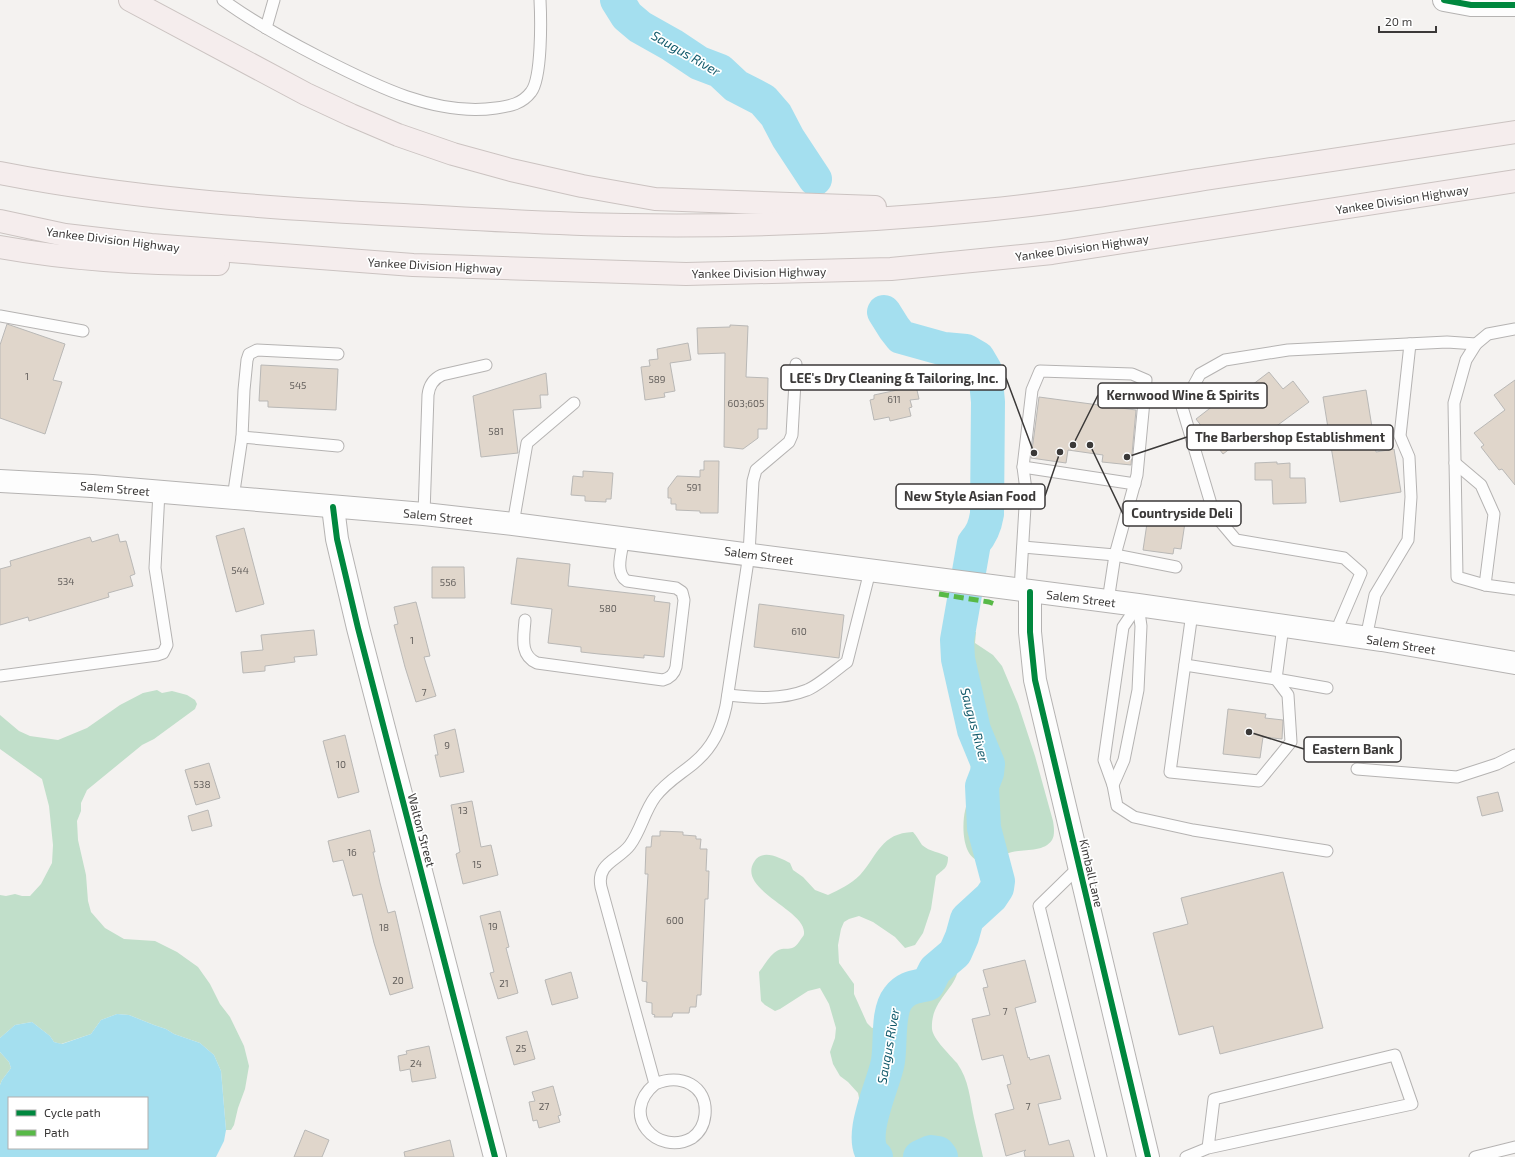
<svg xmlns="http://www.w3.org/2000/svg" width="1515" height="1157" font-family="'Exo 2',sans-serif">
	<style>
		.green { fill: #c1dfca }
		.water { fill: #a4dfef; fill-rule: evenodd }
		.lines { fill: none; stroke-linecap: round; stroke-linejoin: round }
		.river { stroke: #a4dfef; stroke-width: 34 }
		.building { fill: #e0d6cb; stroke: #b9b8b6 }
		.lane-casing { stroke: #b5b3b2; stroke-width: 13 }
		.street-casing { stroke: #b5b3b2; stroke-width: 24 }
		.secondary-casing { stroke: #b5b3b2; stroke-width: 24 }
		.highway-casing { stroke: #cbc3c1; stroke-width: 24 }
		.lane { stroke: #fdfdfd; stroke-width: 11 }
		.street { stroke: #fdfdfd; stroke-width: 22 }
		.secondary { stroke: #fdfdfd; stroke-width: 22 }
		.highway { stroke: #f5eded; stroke-width: 22 }
		.quiet { stroke: #58b947; stroke-width: 5; stroke-dasharray: 10 5; stroke-linecap: butt }
		.cycleway-casing { stroke: #fff; stroke-width: 8 }
		.cycleway { stroke: #00873e; stroke-width: 6 }
		.labels { text-anchor: middle; dominant-baseline: central; stroke-width: 3.5; stroke-linejoin: round; paint-order: stroke }
		.number-label { font-size: 10px; fill: #64605d }
		.street-label { font-size: 12px; fill: #3b3938; stroke: #fff }
		.water-label { font-size: 13px; font-style: italic; fill: #125a6b; stroke: #fff }
		.leader { fill: none; stroke: #3b3938; stroke-width: 1.5 }
		.callout-dot { fill: #3b3938; stroke: #fff; stroke-width: 1.5 }
		.callout { fill: #fff; stroke: #3b3938; stroke-width: 1.5 }
		.callout-label { font-size: 13px; text-anchor: middle; font-weight: bold; fill: #3b3938 }
	</style>
	<rect width="100%" height="100%" fill="#f4f2f0"/>
	<g class="green">
		<path d="M943,632H976L975,643L993,655L1002,666L1018,704L1035,756L1053,821C1054,827 1055,835 1052,840C1040,858 1007,842 995,864C989,862 982,862 977,860C962,854 962,824 965,811C967,801 971,794 972,784L968,726L953,680L952,666L949,657L942,645Z"/>
		<path d="M157,690L162,693L172,691L187,695L195,700L197,704L195,709L154,739L142,745L87,790L81,803V811L77,821L78,840L86,875L88,901L91,912L105,928L124,939L155,941L177,952L198,967L210,984L220,1004L230,1017L244,1046L249,1066L245,1089L238,1108L234,1125L231,1130H226L221,1071L214,1055L200,1043L174,1034L166,1029L154,1025L129,1015L117,1014L101,1020L91,1034L61,1044L54,1042L50,1036L32,1022L15,1025L0,1038V895L6,896L15,894L22,896H30L41,884L52,863L53,845L49,806L42,779L0,749V715L19,731L30,736L58,740L87,728L120,705L143,693Z"/>
		<path d="M913,832C917,836 919,841 922,845C930,852 940,852 948,857C948,869 943,869 936,876L931,909L923,933L915,945L905,948L895,937L873,922L859,916L849,919L844,922L841,929L838,945L839,963L854,984V994L867,1023L872,1028L881,1026L888,1016L901,987L907,977L949,956L958,963C961,987 930,998 932,1029C933,1039 950,1055 957,1063C969,1080 970,1099 974,1118C977,1131 980,1144 983,1157H859L858,1109L859,1098L858,1093L848,1082L840,1076L833,1064L830,1052L835,1038L836,1028L829,1004L820,988L808,991L780,1009L775,1011L765,1005L761,1001L759,972C764,966 768,958 774,953C786,943 791,956 801,939C803,936 804,936 804,933C806,910 737,890 754,862C762,848 780,858 790,863L793,870L803,877L815,890L828,895C839,890 851,884 860,875C878,855 881,833 913,832Z"/>
		<path d="M0,1052L9,1062L11,1068L2,1080L0,1085Z"/>
	</g>
	<path class="water" d="M117,1014L129,1015L154,1025L166,1029L174,1034L200,1043L214,1055L221,1071L226,1130L224,1141L216,1157H0V1085L2,1080L11,1068L9,1062L0,1052V1038L15,1025L32,1022L50,1036L54,1042L62,1044L91,1034L101,1020ZM9,1098H147V1148H9Z"/>
	<g class="lines">
		<g class="river">
			<path d="M617,0L627,16L640,27L672,45L699,63L720,71L736,86L763,100L776,115L788,138L815,179"/>
			<path d="M876,1157C855,1141 885,1082 888,1061C891,1043 887,1012 898,998C906,987 916,987 928,984L935,970L955,953L962,937L967,919L991,897L997,888L998,881L984,828L982,786L987,773L988,764L974,730L958,659L957,640L974,543C982,534 985,526 987,514L988,402L985,370L978,358L966,351L944,349L901,337L894,328L884,312"/>
			<path d="M920,1157L931,1152L938,1153L941,1157"/>
		</g>
	</g>
	<g class="building">
		<path d="M7,324L65,344L53,380L62,382L45,434L0,418V345Z"/>
		<path d="M730,325L748,326L746,377L768,378L767,429H758V438L743,449L724,447L725,353L698,354L697,328L730,327Z"/>
		<path d="M688,343L691,360L670,363L675,391L664,393L665,397L645,400L641,367L650,366L649,360L658,359L657,349Z"/>
		<path d="M261,365L338,369L336,410L268,407V401H259Z"/>
		<path d="M1269,372L1283,389L1293,381L1309,402L1263,436L1257,428L1223,454L1196,419L1231,392L1235,398Z"/>
		<path d="M546,373L548,395H540L541,408L513,410L518,453L481,457L473,396Z"/>
		<path d="M914,377L919,399L910,400L912,407L909,408L911,416L890,421L889,417L874,420L870,400L874,399V395L902,389L900,380Z"/>
		<path d="M1515,380V485L1502,469L1499,470L1481,447L1484,445L1474,433L1505,410L1494,395Z"/>
		<path d="M1366,390L1376,452L1394,449L1401,492L1340,502L1323,397Z"/>
		<path d="M1039,397L1136,410L1131,465L1102,462L1103,455L1068,450L1066,463L1031,458Z"/>
		<path d="M704,461H719L718,513H700V511L676,510V504H671V498H668V488L677,476L700,477V470H704Z"/>
		<path d="M1277,462V464L1290,463V478H1305L1306,503L1273,504L1272,480H1255V463Z"/>
		<path d="M583,471L613,473L611,499H606V502L585,501V496L571,495L573,476L583,477Z"/>
		<path d="M1149,510L1186,516L1181,549L1174,548L1173,554L1143,550Z"/>
		<path d="M244,528L264,604L236,612L216,536Z"/>
		<path d="M118,534L120,542L126,541L135,574L130,576L133,586L108,593L109,597L29,621L28,617L0,625V569L11,566L10,561L90,537L92,542Z"/>
		<path d="M517,558L570,564L568,586L655,596L654,601L670,603L664,657L644,655V658L599,654L581,652V647L548,643L552,609L511,604Z"/>
		<path d="M432,567H464L465,598H432Z"/>
		<path d="M416,602L430,656L424,657L436,696L416,702L405,667L394,625L398,624L394,607Z"/>
		<path d="M759,604L844,615L839,658L754,647Z"/>
		<path d="M314,630L317,655L294,657L295,662L265,666V671L243,673L241,652L263,650L261,635Z"/>
		<path d="M1228,709L1266,714L1265,718L1283,720L1282,739L1263,737L1260,758L1223,754Z"/>
		<path d="M455,729L464,772L440,777L435,755H438L434,735Z"/>
		<path d="M345,735L359,792L338,798L323,741Z"/>
		<path d="M209,763L220,798L196,805L185,770Z"/>
		<path d="M1498,792L1503,811L1482,816L1477,797Z"/>
		<path d="M472,801L481,847L491,845L498,875L463,884L456,854L460,852L451,805Z"/>
		<path d="M208,810L212,826L192,831L188,816Z"/>
		<path d="M370,830L375,852H373L380,883L388,913L395,911L413,988L390,995L374,943L362,894L353,896L343,860L333,862L328,841Z"/>
		<path d="M660,831L683,832V835L696,836V839H701L700,849H707L706,871H709L708,899H705L701,995H697L696,1007H690L689,1013H673L672,1017H654L655,1015L652,1014V1003L646,1002L647,982L642,981L648,874H645L646,847H651L652,836H660Z"/>
		<path d="M1283,872L1323,1028L1220,1054L1213,1026L1179,1035L1153,933L1188,924L1181,898Z"/>
		<path d="M500,911L509,947L506,948L518,993L498,999L490,973L494,972L480,916Z"/>
		<path d="M1025,960L1036,1002L1015,1008L1028,1058L1029,1057L1030,1060L1049,1055L1061,1099L1038,1104L1049,1145L1069,1140L1074,1157H1025L1024,1152L1026,1150L1006,1156L995,1114L1014,1109L1007,1085L1011,1084L1003,1055L982,1060L972,1019L990,1015L983,988L988,987L983,970Z"/>
		<path d="M571,972L578,998L552,1005L545,980Z"/>
		<path d="M527,1031L535,1059L514,1065L506,1037Z"/>
		<path d="M429,1046L436,1078L412,1082L410,1069L400,1071L398,1056L407,1054L406,1051Z"/>
		<path d="M553,1086L561,1115L558,1116L560,1122L539,1128L537,1120L533,1121L529,1102L535,1101L532,1092Z"/>
		<path d="M305,1130L329,1140L322,1157H294Z"/>
		<path d="M450,1140L454,1157H405L404,1152Z"/>
	</g>
	<g class="lines">
		<g class="lane-casing">
			<g id="lane">
				<path d="M223,0C253,22 286,40 319,57C372,84 435,117 496,108C510,106 522,104 531,92C542,78 541,19 540,0"/>
				<path d="M266,28L274,0"/>
				<path d="M0,316L83,331"/>
				<path d="M1515,329L1488,334L1476,344L1466,360L1454,403L1457,577L1485,585L1515,589"/>
				<path d="M242,437L338,446"/>
				<path d="M1455,463L1481,485L1494,514L1485,585"/>
				<path d="M1023,467L1135,484"/>
				<path d="M233,498L242,437L244,390L247,360L249,354L257,350L338,354"/>
				<path d="M424,514L428,395C429,386 433,379 442,375L486,365"/>
				<path d="M513,524L527,443L574,403"/>
				<path d="M1023,547L1115,555L1176,567"/>
				<path d="M1020,590L1026,490L1023,467L1032,390L1040,371L1132,374L1146,380L1137,475L1115,555L1108,601"/>
				<path d="M1138,605L1123,627L1104,760L1113,785L1117,806L1134,817L1193,830L1327,851"/>
				<path d="M1192,613L1170,772L1259,781L1291,742L1288,695L1276,679L1283,626"/>
				<path d="M525,620C524,636 519,655 537,663L663,680C670,678 674,675 676,667L684,600L682,592L676,588L627,581C614,573 622,551 624,538"/>
				<path d="M1335,634L1361,573L1344,558L1236,540L1214,514L1182,407L1200,374L1225,360L1288,350L1447,342L1476,344"/>
				<path d="M1366,638L1375,595L1408,540L1411,497L1409,457L1400,436L1410,344"/>
				<path d="M1185,665L1276,679L1327,688"/>
				<path d="M0,676L157,655L163,653L167,645L155,568L159,492"/>
				<path d="M728,695C754,698 782,700 807,690C818,686 837,669 847,662L870,571"/>
				<path d="M1357,769L1457,777L1497,764L1515,755"/>
				<path d="M1113,785L1124,760L1138,690L1141,626L1138,605"/>
				<path d="M1079,867L1039,906L1101,1157"/>
				<path d="M655,1084C680,1073 708,1085 705,1115C704,1125 699,1133 692,1138C658,1157 618,1115 655,1084L601,887C596,863 619,860 630,845C641,830 644,812 655,797C666,782 681,774 694,763C713,747 721,729 726,706L749,554L753,481L756,470L789,442L792,435L796,364"/>
				<path d="M1186,1157L1208,1148L1412,1104L1395,1055L1214,1099L1208,1148"/>
				<path d="M1475,1157L1515,1147"/>
			</g>
		</g>
		<g class="street-casing">
			<g id="street">
				<path d="M1444,0L1471,5H1515"/>
				<path d="M333,507L337,539L358,628L495,1157"/>
				<path d="M1030,592V632L1035,680L1148,1157"/>
			</g>
		</g>
		<g class="secondary-casing">
			<path id="secondary" d="M0,481L92,486L424,514L513,524L1138,605L1382,640L1515,663"/>
		</g>
		<g class="highway-casing">
			<g id="highway">
				<path d="M130,0L306,94L351,115L398,135L453,154L511,170L582,186L655,199L875,207"/>
				<path d="M0,173C133,199 268,208 403,215C477,219 551,224 625,225C745,227 865,222 985,210C1058,203 1131,191 1205,179C1308,164 1412,148 1515,132"/>
				<path d="M0,221L65,235L151,245L413,265L686,274L891,269L1052,253L1515,181"/>
				<path d="M0,247C72,260 145,264 218,264"/>
			</g>
		</g>
		<use href="#lane" class="lane"/>
		<use href="#street" class="street"/>
		<use href="#secondary" class="secondary"/>
		<use href="#highway" class="highway"/>
		<path class="quiet" d="M939,594L989,602L997,605"/>
		<g class="cycleway-casing">
			<g id="cycleway">
				<path d="M1444,0L1471,5H1515"/>
				<path d="M333,507L337,539L358,628L495,1157"/>
				<path d="M1030,592V632L1035,680L1148,1157"/>
			</g>
		</g>
		<use href="#cycleway" class="cycleway"/>
	</g>
	<g class="labels">
		<g class="number-label">
			<text x="27" y="376">1</text>
			<text x="657" y="379">589</text>
			<text x="298" y="385">545</text>
			<text x="894" y="399">611</text>
			<text x="746" y="403">603;605</text>
			<text x="496" y="431">581</text>
			<text x="694" y="487">591</text>
			<text x="240" y="570">544</text>
			<text x="66" y="581">534</text>
			<text x="448" y="582">556</text>
			<text x="608" y="608">580</text>
			<text x="799" y="631">610</text>
			<text x="412" y="640">1</text>
			<text x="424" y="692">7</text>
			<text x="447" y="745">9</text>
			<text x="341" y="764">10</text>
			<text x="202" y="784">538</text>
			<text x="463" y="810">13</text>
			<text x="352" y="852">16</text>
			<text x="477" y="864">15</text>
			<text x="675" y="920">600</text>
			<text x="493" y="926">19</text>
			<text x="384" y="927">18</text>
			<text x="398" y="980">20</text>
			<text x="504" y="983">21</text>
			<text x="1005" y="1011">7</text>
			<text x="521" y="1048">25</text>
			<text x="416" y="1063">24</text>
			<text x="544" y="1106">27</text>
			<text x="1028" y="1106">7</text>
		</g>
		<g class="street-label">
			<text transform="translate(1402 199) rotate(-9)">Yankee Division Highway</text>
			<text transform="translate(113 239) rotate(7)">Yankee Division Highway</text>
			<text transform="translate(1082 247) rotate(-8)">Yankee Division Highway</text>
			<text transform="translate(435 265) rotate(3)">Yankee Division Highway</text>
			<text transform="translate(759 272) rotate(-1)">Yankee Division Highway</text>
			<text transform="translate(115 488) rotate(5)">Salem Street</text>
			<text transform="translate(438 516) rotate(6)">Salem Street</text>
			<text transform="translate(759 555) rotate(8)">Salem Street</text>
			<text transform="translate(1081 598) rotate(7)">Salem Street</text>
			<text transform="translate(1401 644) rotate(9)">Salem Street</text>
			<text transform="translate(422 830) rotate(75)">Walton Street</text>
			<text transform="translate(1092 873) rotate(77)">Kimball Lane</text>
		</g>
		<g class="water-label">
			<text transform="translate(686 53) rotate(30)">Saugus River</text>
			<text transform="translate(975 725) rotate(75)">Saugus River</text>
			<text transform="translate(888 1046) rotate(-80)">Saugus River</text>
		</g>
	</g>
	<path class="leader" d="M1034 453L1006 378M1073 445L1098 395M1127 457L1187 437M1060 452L1045 496M1090 445L1123 514M1249 732L1304 749"/>
	<g class="callout-dot">
		<circle cx="1034" cy="453" r="4"/>
		<circle cx="1073" cy="445" r="4"/>
		<circle cx="1127" cy="457" r="4"/>
		<circle cx="1060" cy="452" r="4"/>
		<circle cx="1090" cy="445" r="4"/>
		<circle cx="1249" cy="732" r="4"/>
	</g>
	<g class="callout">
		<rect x="781" y="365" width="225" height="25" rx="4"/>
		<rect x="1098" y="383" width="169" height="25" rx="4"/>
		<rect x="1187" y="425" width="206" height="25" rx="4"/>
		<rect x="896" y="484" width="149" height="25" rx="4"/>
		<rect x="1123" y="501" width="118" height="25" rx="4"/>
		<rect x="1304" y="737" width="97" height="25" rx="4"/>
	</g>
	<g class="callout-label">
		<text x="894" y="383">LEE's Dry Cleaning &amp; Tailoring, Inc.</text>
		<text x="1183" y="400">Kernwood Wine &amp; Spirits</text>
		<text x="1290" y="442">The Barbershop Establishment</text>
		<text x="970" y="501">New Style Asian Food</text>
		<text x="1182" y="518">Countryside Deli</text>
		<text x="1353" y="754">Eastern Bank</text>
	</g>
	<rect x="8" y="1097" width="140" height="52" fill="#ffffff" stroke="#b1b0af"/>
	<rect x="16" y="1110" width="20" height="6" fill="#00873e" stroke="#b1b0af"/>
	<text x="44" y="1117" font-size="12" fill="#3b3938">Cycle path</text>
	<rect x="16" y="1130" width="20" height="6" fill="#58b947" stroke="#b1b0af"/>
	<text x="44" y="1137" font-size="12" fill="#3b3938">Path</text>
	<path d="M1379 26v6h57v-6" fill="none" stroke="#3b3938" stroke-width="2"/>
	<text x="1385" y="26" font-size="12" fill="#3b3938" stroke="#ffffff" stroke-width="3" paint-order="stroke">20 m</text>
</svg>
